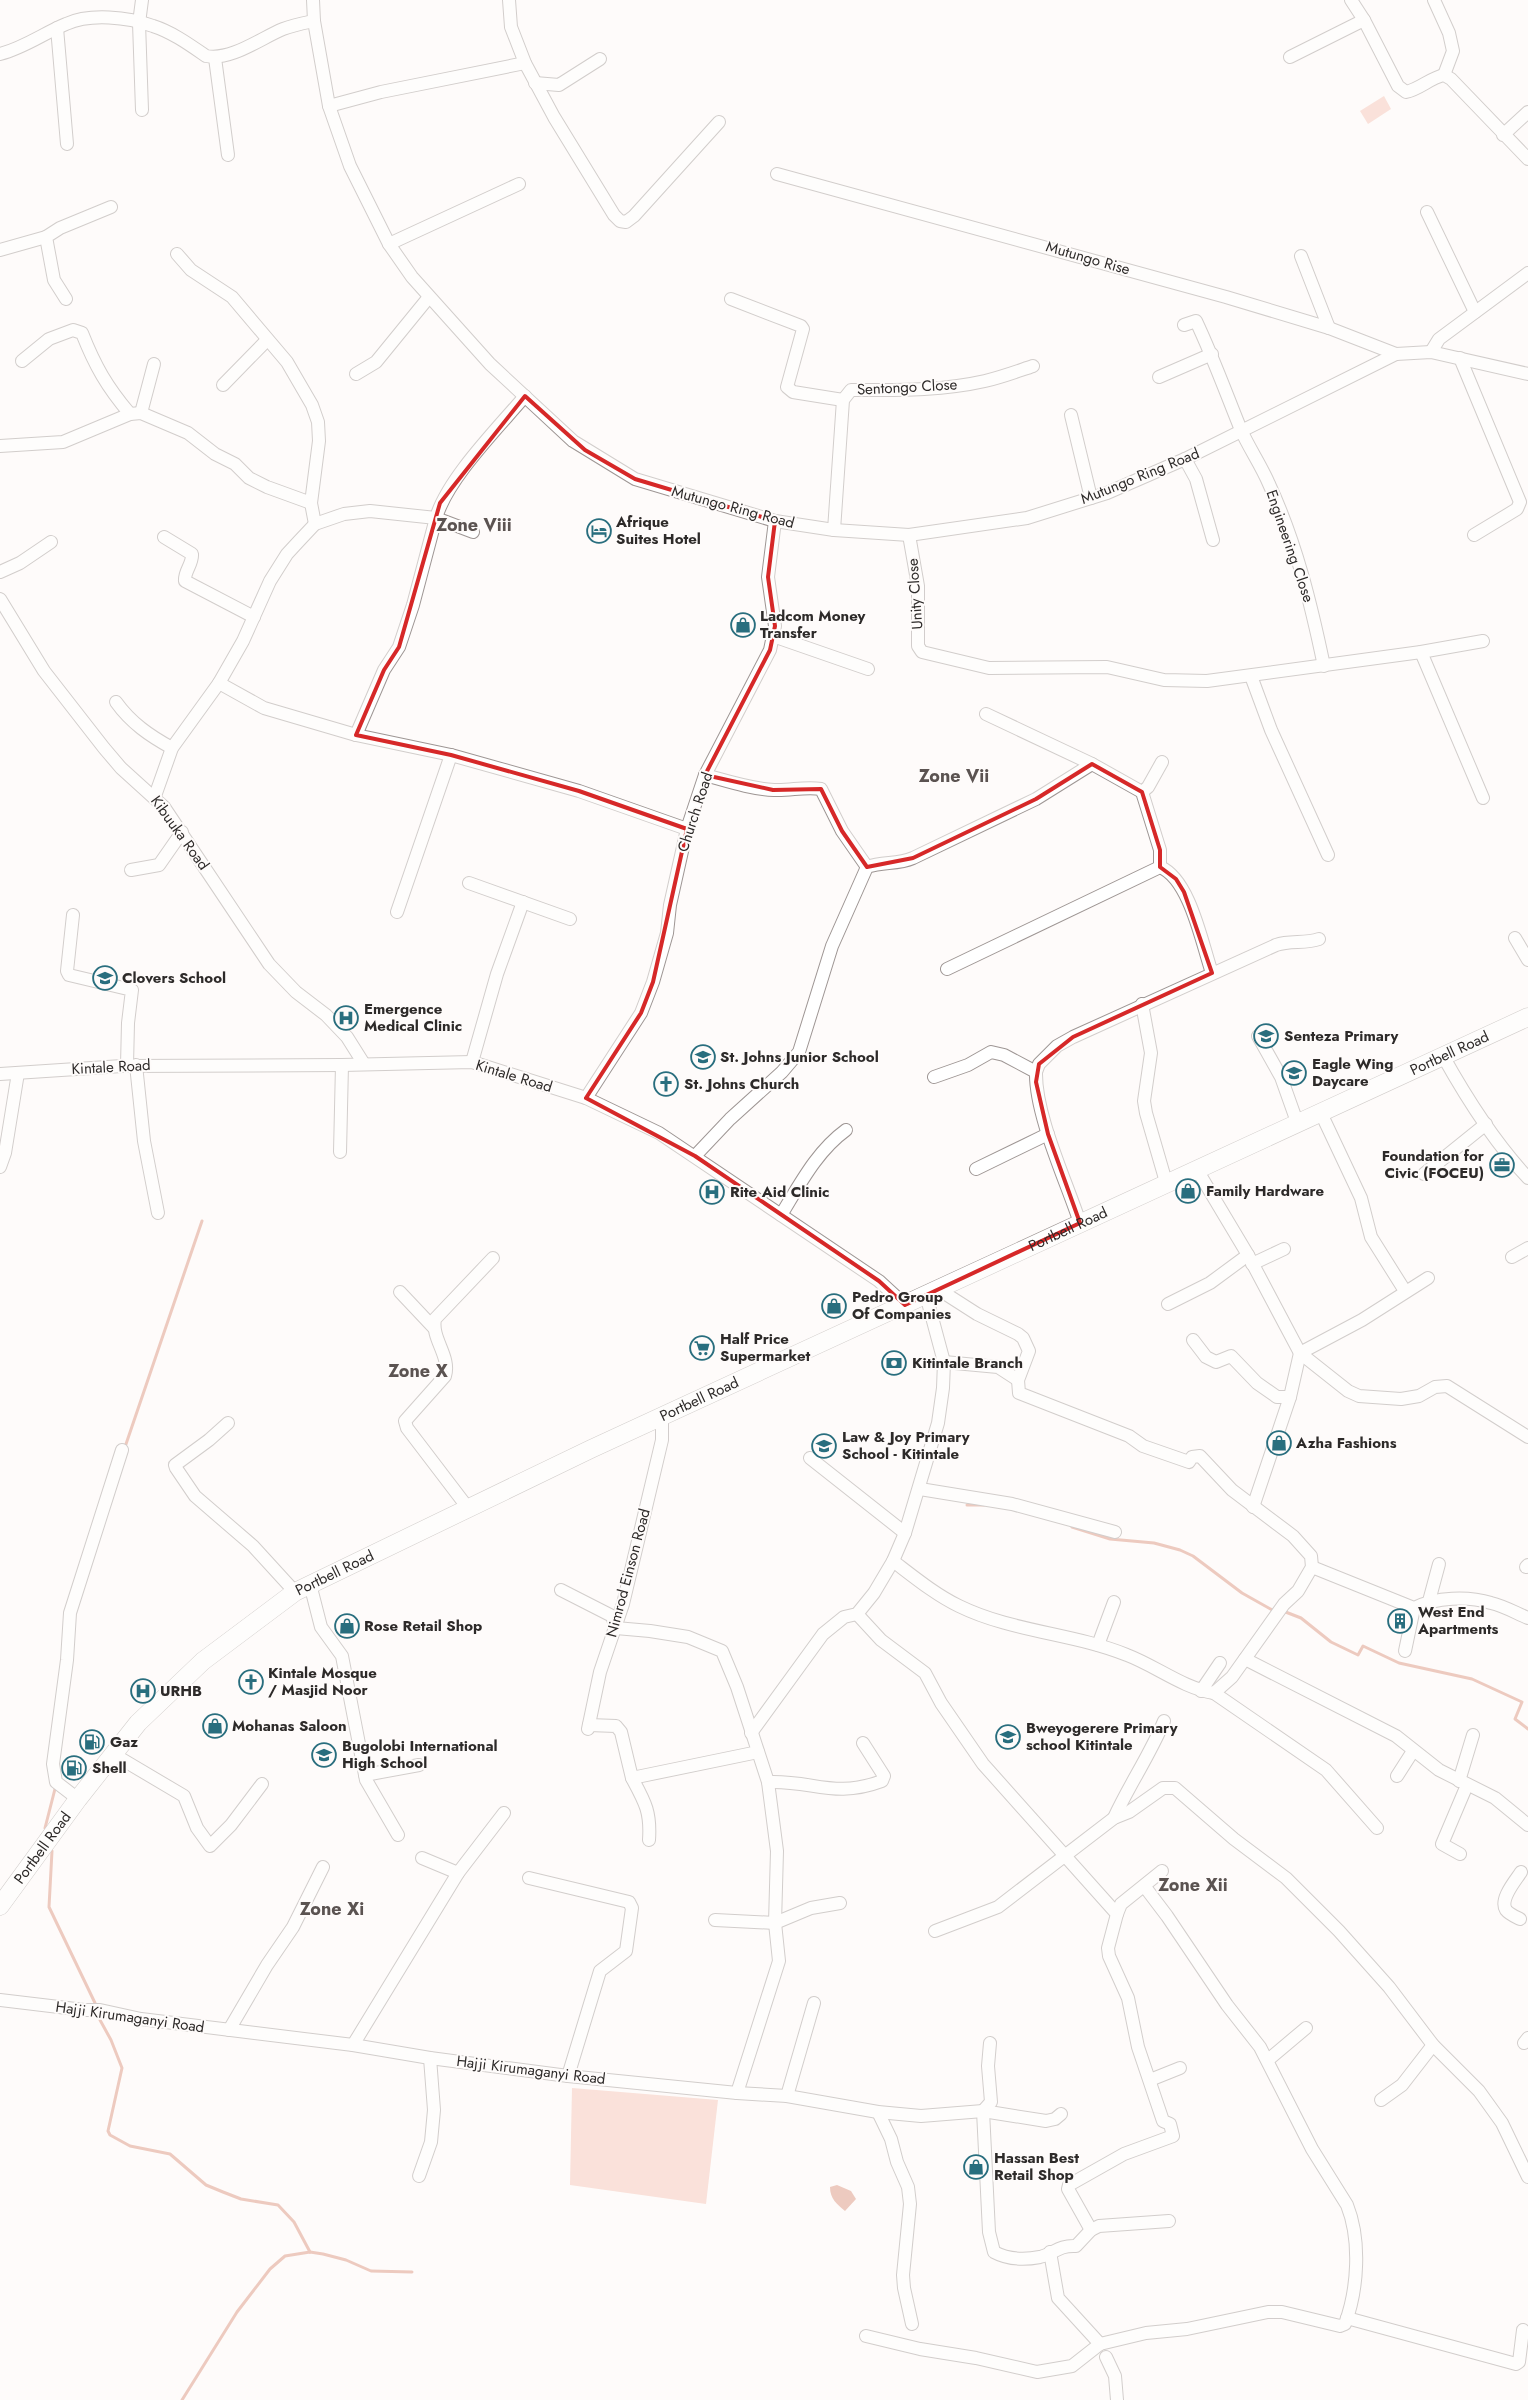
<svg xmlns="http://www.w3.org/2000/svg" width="1528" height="2400" font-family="Jost,sans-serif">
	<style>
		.green { fill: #f5c1b3 }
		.water { fill: #da8e79 }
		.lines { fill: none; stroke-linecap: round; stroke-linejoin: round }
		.stream { stroke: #da8e79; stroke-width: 3 }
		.street-casing { stroke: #9e9694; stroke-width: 14 }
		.secondary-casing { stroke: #9e9694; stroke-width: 19 }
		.street { stroke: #fff; stroke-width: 12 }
		.secondary { stroke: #fff; stroke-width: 18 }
		.marked { fill: none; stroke: #d62828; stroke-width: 4; stroke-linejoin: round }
		.labels { text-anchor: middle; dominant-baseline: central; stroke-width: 4; stroke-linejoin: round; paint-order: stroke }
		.street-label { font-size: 15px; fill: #2d2a29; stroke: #fefbfa }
		.poi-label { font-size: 15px; font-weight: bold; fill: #2d2a29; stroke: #fefbfa; text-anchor: start }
		.quarter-label { font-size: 18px; font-weight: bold; fill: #5b5351; stroke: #fefbfa }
	</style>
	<rect width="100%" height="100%" fill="#fefbfa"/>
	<g class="green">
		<path d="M1384,96L1391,109L1368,124L1360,111Z"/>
		<path d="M572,2088L718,2100L706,2204L570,2185Z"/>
	</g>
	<path class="water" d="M837,2185L851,2191L856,2199L845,2211C837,2204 830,2199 830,2187Z"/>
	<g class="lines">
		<g class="stream">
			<path d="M125,1447L202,1221"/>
			<path d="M967,1505H984"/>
			<path d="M1072,1527L1110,1539L1154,1543L1180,1550L1193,1556L1242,1593L1274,1611"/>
			<path d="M1283,1611L1301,1618L1331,1642L1358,1655L1363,1646L1399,1663L1472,1679L1522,1702L1515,1719L1528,1729"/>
			<path d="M45,1828L56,1785"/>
			<path d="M52,1851L49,1907L95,2003"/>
			<path d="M100,2020L111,2040L122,2068L108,2131L110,2135L130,2146L170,2154L206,2185L223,2192L241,2199L278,2205L294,2222L310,2252"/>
			<path d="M182,2400L237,2312L270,2269L285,2256L310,2252L323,2254L346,2260L371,2271L412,2272"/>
		</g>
		<g class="street-casing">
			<g id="street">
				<path d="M142,0L139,23L142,110"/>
				<path d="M313,0L314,21L329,106L350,166L389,244L412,277L490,364L573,441L635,479L775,521L834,530L909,535L1027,518L1107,493L1185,459L1396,354L1431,352L1528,374"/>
				<path d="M509,0L511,27L525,63L554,117L614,215L620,221L626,222L634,216L719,122"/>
				<path d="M1351,0L1364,20"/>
				<path d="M1434,0L1449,33L1453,51L1444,75"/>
				<path d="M57,28L67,144"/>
				<path d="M0,54C24,48 44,33 66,24C90,13 128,17 153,26C172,32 190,45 206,56C231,61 261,38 283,29C293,25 304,23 314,21"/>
				<path d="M1290,57L1364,20L1398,86L1406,92C1420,89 1430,78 1444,75L1451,79L1528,159"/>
				<path d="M215,58L228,155"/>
				<path d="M535,83L559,85L600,59"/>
				<path d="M329,106L381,92L525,63"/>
				<path d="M1503,135L1528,112"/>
				<path d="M777,174L1226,297L1329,328L1396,354"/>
				<path d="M1427,212L1475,312"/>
				<path d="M389,244L519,184"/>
				<path d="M0,250L46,237"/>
				<path d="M177,254L191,270L232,297L287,362L312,405L318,422L319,441L311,503L315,524"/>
				<path d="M1301,256L1329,328"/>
				<path d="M66,299L54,280L46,237L60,228L111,207"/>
				<path d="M731,299L801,326L803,329L787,387L793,392L843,400"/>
				<path d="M1184,325L1196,321C1213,357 1226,393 1241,430C1249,448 1261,465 1269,484C1296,542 1311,604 1324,666"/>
				<path d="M1431,352L1439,339L1528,273"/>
				<path d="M1460,358L1520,502L1517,509L1474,535"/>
				<path d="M22,361L49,339L73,330L82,333C95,366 107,387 130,414"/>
				<path d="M356,374L376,362L429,297"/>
				<path d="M1159,377L1212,354"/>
				<path d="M223,385L267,340"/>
				<path d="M141,413L154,364"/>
				<path d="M1071,415L1091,498"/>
				<path d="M0,446L63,442L130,414L141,413L188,433L215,454L235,464L249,478L267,487L311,503"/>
				<path d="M1185,459L1196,479L1213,540"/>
				<path d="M834,530L843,400L851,390C896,390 941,391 985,381C1002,377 1018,371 1033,366"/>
				<path d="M909,535L918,586V646L922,652L989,668L1107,667L1164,680L1207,681L1421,652L1483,641"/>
				<path d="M164,537L192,554C193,564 184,571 185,581L254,617"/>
				<path d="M0,572L20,563L51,542"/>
				<path d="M0,599L44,671L104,748L121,768L164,807L269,964L296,992L326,1015L347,1037L364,1064"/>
				<path d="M773,636L868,669"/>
				<path d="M1421,652L1483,798"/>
				<path d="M1251,676L1271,730L1328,855"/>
				<path d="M219,683L264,708L356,735L451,755L579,791L687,829"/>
				<path d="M116,702C131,723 150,736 172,748"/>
				<path d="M986,714L1092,764L1142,792L1160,850V867"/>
				<path d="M356,735L384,670L399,647L413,605L436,518L473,532"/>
				<path d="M705,775C727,781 751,789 774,790C790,791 805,786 821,789L842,831L867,867"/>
				<path d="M1142,792L1148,787L1162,762"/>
				<path d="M155,796L172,748L219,683L243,641L270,581L287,554L299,541L315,524L344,514L370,511L436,518C447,479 498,428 525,396"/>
				<path d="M131,870L159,865L182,832"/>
				<path d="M469,883L570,919"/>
				<path d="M397,912L451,755"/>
				<path d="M73,915L67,971L69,975L132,990L128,1023L127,1065"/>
				<path d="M1515,938L1528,960"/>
				<path d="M947,969L1160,867C1190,879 1202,944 1212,973"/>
				<path d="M1142,1004L1151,1053L1144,1101L1146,1113L1166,1182"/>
				<path d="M1258,1036L1281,1077L1297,1122"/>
				<path d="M1443,1056C1467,1099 1494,1142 1528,1178"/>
				<path d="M472,1062L497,974L523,902"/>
				<path d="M136,1065L144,1141L158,1213"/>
				<path d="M1036,1072L1039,1064L1057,1046L1073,1037L1276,945C1290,940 1305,944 1319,939"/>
				<path d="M0,1074L122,1066L342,1065L472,1062L586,1098L659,1133L879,1281L905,1305"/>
				<path d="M934,1077L968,1065L991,1052L1004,1055L1036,1072C1035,1115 1066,1180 1080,1223"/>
				<path d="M586,1098L641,1013L653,982L667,933L670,905L687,829L705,775L770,650L775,626L768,577L775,521"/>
				<path d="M1320,1111L1361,1198L1371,1237L1405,1291"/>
				<path d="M340,1152L342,1065"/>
				<path d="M695,1156L730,1119L782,1072L799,1052L832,946L867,867C883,861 897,865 913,858L1036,799L1092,764"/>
				<path d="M0,1167L5,1153L18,1073"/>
				<path d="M1196,1168L1248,1255L1300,1353L1348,1391L1359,1396L1401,1399L1419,1396L1435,1387L1447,1386L1528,1437"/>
				<path d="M976,1169L1048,1134"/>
				<path d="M1424,1174L1486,1124"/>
				<path d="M781,1215C800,1184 817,1151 846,1130"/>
				<path d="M1512,1257L1528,1248"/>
				<path d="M1252,1264L1284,1249"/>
				<path d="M938,1289L977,1314L1018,1334L1023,1338L1029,1351L1018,1380L1019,1393L1129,1436L1143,1446L1189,1462L1192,1457L1200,1456L1232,1490L1293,1536L1311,1556L1312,1567L1298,1591L1284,1604L1232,1677L1214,1693"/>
				<path d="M400,1292L433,1327"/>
				<path d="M1168,1304L1210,1283L1248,1255"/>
				<path d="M1193,1340L1206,1357L1216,1362L1231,1356L1257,1383L1277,1397H1290"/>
				<path d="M944,1362L998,1367L1018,1380"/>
				<path d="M228,1423L209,1440L175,1465L176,1468L195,1496L253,1546L295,1592"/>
				<path d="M810,1458L905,1533"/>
				<path d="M920,1489L1012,1504L1115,1532"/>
				<path d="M1253,1507L1290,1397L1300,1353L1362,1320L1428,1278"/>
				<path d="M468,1508L407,1428L405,1421L445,1376C451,1356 431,1339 435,1319L493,1258"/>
				<path d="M893,1561C914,1577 936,1595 959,1606C1012,1632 1073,1633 1127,1655C1156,1666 1183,1688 1214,1693L1326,1770L1377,1828"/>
				<path d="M1312,1567L1414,1608C1436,1597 1468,1596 1491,1603C1504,1606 1516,1613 1528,1618"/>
				<path d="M1526,1567L1528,1565"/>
				<path d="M310,1584L321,1627L342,1656L366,1780L398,1835"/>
				<path d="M561,1590L612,1616L616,1628L650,1631L688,1637L722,1651L737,1687L768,1782L777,1851L775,1923L779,1961L737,2093"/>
				<path d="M1429,1601L1439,1564"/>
				<path d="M857,1614L881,1640L925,1673L941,1703L983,1764L1117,1914L1108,1948L1109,1956L1128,1998L1138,2047L1163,2121L1170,2124L1173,2136L1124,2154L1069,2185L1068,2189L1091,2230"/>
				<path d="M1098,1645L1114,1602"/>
				<path d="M1405,1651L1414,1608"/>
				<path d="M1245,1659L1396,1736L1439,1770L1495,1798L1528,1825"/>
				<path d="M1201,1691L1220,1663"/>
				<path d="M589,1725L616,1726L621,1732L632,1778L758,1752"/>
				<path d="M588,1729L600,1672L623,1604L662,1440V1416"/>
				<path d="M751,1733L823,1634L844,1617L857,1614L874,1593L893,1561L905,1533L938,1423L943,1388L944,1362L926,1295"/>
				<path d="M113,1754L184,1796L197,1828L210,1846L231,1825L262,1784"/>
				<path d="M365,1775L419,1765"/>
				<path d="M1397,1776L1413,1751"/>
				<path d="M632,1778C645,1802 651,1812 649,1840"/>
				<path d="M1459,1781L1473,1735"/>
				<path d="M768,1782C813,1780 834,1799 882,1781L884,1776L863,1743"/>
				<path d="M78,1799L56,1782L53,1764L67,1660L70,1613L122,1450"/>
				<path d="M1114,1818C1129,1785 1150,1755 1164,1721"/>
				<path d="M1460,1854L1442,1844L1467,1785"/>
				<path d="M422,1858L458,1873"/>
				<path d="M529,1878L629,1902L632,1908L626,1951L600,1971L568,2076"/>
				<path d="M1117,1914L1121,1904L1162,1871"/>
				<path d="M1520,1919C1516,1917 1509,1914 1506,1910C1499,1899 1516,1880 1521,1872"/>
				<path d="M715,1920L775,1923L811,1908L840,1903"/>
				<path d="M935,1931L998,1907L1114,1818L1129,1812L1163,1788H1175L1234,1839L1286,1878L1339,1931L1389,1987L1433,2045L1479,2091L1502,2123L1528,2177"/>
				<path d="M0,2000L84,2010H100L141,2019L353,2045L430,2058L568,2076L737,2093L787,2096L878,2112L921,2116L983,2111L1046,2121L1055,2119L1061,2114"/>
				<path d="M229,2030L267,1965L293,1927L323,1867"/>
				<path d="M990,2043L988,2066L991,2102L983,2111L989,2232L994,2252C1007,2259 1024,2260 1040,2257C1054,2254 1058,2245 1076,2246L1091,2230L1099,2226L1169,2221"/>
				<path d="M1524,2043L1528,2038"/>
				<path d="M353,2045L458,1873L504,1813"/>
				<path d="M1268,2060L1306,2028"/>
				<path d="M1150,2080L1180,2068"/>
				<path d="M787,2096L814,2003"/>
				<path d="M1381,2100L1402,2085L1433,2045"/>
				<path d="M878,2112L891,2139L897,2162L908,2187L910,2204L903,2275L904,2288L912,2324"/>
				<path d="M419,2176L431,2142L434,2110L430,2058"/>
				<path d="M1050,2252L1058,2298L1100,2344"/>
				<path d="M1347,2318L1516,2364L1519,2362L1523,2330"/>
				<path d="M866,2336L920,2349L976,2358L1037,2372L1072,2366L1100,2344L1146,2333L1187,2329L1268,2312H1282L1340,2326L1345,2324C1358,2289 1361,2240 1347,2205L1312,2149L1260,2047L1227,2005L1167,1916L1145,1887"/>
				<path d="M1106,2357L1115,2376L1117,2400"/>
			</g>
		</g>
		<g class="secondary-casing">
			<g id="secondary">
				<path id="s1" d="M0,1906L78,1799L138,1723L203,1661L295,1592L591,1449L1528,1017"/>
			</g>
		</g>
		<use href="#street" class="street"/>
		<use href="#secondary" class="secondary"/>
	</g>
	<path d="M0 0H1528V2400H0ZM525,396L585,450L635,479L775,521L768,577L775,626L770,650L705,775L773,790L821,789L842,831L867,867L913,858L1036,799L1092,764L1142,792L1160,850V867L1176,879L1184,892L1212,973L1073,1037L1039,1064L1036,1082L1048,1134L1080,1223L905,1305L879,1281L695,1156L586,1098L641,1013L653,982L687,829L579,791L451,755L356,735L384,670L399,647L440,503Z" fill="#fefbfa" fill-opacity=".55" fill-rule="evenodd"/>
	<path class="marked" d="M525,396L585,450L635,479L775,521L768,577L775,626L770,650L705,775L773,790L821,789L842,831L867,867L913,858L1036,799L1092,764L1142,792L1160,850V867L1176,879L1184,892L1212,973L1073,1037L1039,1064L1036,1082L1048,1134L1080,1223L905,1305L879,1281L695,1156L586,1098L641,1013L653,982L687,829L579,791L451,755L356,735L384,670L399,647L440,503Z"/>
	<defs>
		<g id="hotel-ring" transform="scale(1.25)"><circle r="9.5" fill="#fefbfa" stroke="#296e7e" stroke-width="1.5"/><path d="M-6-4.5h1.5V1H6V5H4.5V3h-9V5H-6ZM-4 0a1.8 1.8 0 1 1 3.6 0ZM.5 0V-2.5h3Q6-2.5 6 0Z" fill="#296e7e"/></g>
		<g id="shop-ring" transform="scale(1.25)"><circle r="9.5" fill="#fefbfa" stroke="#296e7e" stroke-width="1.5"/><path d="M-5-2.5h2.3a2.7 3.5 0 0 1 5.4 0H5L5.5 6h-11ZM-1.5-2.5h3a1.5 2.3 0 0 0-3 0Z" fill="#296e7e"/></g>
		<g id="school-ring" transform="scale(1.25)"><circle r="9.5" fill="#fefbfa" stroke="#296e7e" stroke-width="1.5"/><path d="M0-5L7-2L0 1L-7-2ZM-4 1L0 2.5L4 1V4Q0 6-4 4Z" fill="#296e7e"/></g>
		<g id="hospital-ring" transform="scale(1.25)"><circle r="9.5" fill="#fefbfa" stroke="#296e7e" stroke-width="1.5"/><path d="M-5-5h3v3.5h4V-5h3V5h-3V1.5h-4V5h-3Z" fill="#296e7e"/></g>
		<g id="church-ring" transform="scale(1.25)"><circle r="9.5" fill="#fefbfa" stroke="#296e7e" stroke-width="1.5"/><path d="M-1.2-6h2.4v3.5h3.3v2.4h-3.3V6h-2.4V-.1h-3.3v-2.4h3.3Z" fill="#296e7e"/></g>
		<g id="office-ring" transform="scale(1.25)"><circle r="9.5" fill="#fefbfa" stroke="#296e7e" stroke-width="1.5"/><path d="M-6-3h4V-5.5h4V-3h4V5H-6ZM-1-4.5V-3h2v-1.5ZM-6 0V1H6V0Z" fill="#296e7e"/></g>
		<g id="supermarket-ring" transform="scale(1.25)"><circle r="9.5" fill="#fefbfa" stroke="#296e7e" stroke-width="1.5"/><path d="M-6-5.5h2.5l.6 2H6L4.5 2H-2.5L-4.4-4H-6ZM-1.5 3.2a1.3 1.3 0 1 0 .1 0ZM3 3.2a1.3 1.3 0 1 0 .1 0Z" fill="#296e7e"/></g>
		<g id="bank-ring" transform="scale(1.25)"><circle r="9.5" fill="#fefbfa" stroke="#296e7e" stroke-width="1.5"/><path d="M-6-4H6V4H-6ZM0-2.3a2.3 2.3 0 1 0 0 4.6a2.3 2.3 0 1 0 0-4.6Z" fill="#296e7e"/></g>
		<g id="building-ring" transform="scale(1.25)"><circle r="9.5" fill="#fefbfa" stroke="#296e7e" stroke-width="1.5"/><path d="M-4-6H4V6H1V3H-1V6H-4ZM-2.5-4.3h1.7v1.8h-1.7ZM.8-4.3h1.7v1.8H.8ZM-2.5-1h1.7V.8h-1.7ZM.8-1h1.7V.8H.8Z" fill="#296e7e"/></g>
		<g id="fuel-ring" transform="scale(1.25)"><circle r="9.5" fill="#fefbfa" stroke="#296e7e" stroke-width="1.5"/><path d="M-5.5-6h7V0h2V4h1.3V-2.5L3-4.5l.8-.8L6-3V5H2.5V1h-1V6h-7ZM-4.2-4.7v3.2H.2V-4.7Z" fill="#296e7e"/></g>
	</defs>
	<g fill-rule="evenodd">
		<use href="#hotel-ring" x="599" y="531"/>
		<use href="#shop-ring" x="743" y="625"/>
		<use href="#school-ring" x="105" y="978"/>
		<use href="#hospital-ring" x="346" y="1018"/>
		<use href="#school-ring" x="1266" y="1036"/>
		<use href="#school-ring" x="703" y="1057"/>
		<use href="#school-ring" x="1294" y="1073"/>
		<use href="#church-ring" x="666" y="1084"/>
		<use href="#office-ring" x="1502" y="1165"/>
		<use href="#shop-ring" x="1188" y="1191"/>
		<use href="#hospital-ring" x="712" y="1192"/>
		<use href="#shop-ring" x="834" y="1306"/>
		<use href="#supermarket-ring" x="702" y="1348"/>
		<use href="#bank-ring" x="894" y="1363"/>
		<use href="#shop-ring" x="1279" y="1443"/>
		<use href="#school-ring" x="824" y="1446"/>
		<use href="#building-ring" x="1400" y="1621"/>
		<use href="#shop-ring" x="347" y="1626"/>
		<use href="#church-ring" x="251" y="1682"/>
		<use href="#hospital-ring" x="143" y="1691"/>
		<use href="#shop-ring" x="215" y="1726"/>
		<use href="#school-ring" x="1008" y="1737"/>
		<use href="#fuel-ring" x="92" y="1742"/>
		<use href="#school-ring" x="324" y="1755"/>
		<use href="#fuel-ring" x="74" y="1768"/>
		<use href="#shop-ring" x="976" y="2167"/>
	</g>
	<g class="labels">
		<g class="street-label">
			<text transform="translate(1088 258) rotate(16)">Mutungo Rise</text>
			<text transform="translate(907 387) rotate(-3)">Sentongo Close</text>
			<text transform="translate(1140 476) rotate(-22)">Mutungo Ring Road</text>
			<text transform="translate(733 507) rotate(15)">Mutungo Ring Road</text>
			<text transform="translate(1290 546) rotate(71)">Engineering Close</text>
			<text transform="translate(915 594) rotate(-94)">Unity Close</text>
			<text transform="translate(695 812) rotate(-72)">Church Road</text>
			<text transform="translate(180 833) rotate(54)">Kibuuka Road</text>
			<text stroke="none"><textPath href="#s1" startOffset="1708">Portbell Road</textPath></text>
			<text transform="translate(111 1067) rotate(-3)">Kintale Road</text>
			<text transform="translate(514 1076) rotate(17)">Kintale Road</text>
			<text stroke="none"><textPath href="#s1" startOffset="1288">Portbell Road</textPath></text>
			<text stroke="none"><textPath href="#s1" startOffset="882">Portbell Road</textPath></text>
			<text transform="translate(628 1573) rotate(-75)">Nimrod Einson Road</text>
			<text stroke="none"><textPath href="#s1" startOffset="478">Portbell Road</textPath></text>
			<text stroke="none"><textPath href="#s1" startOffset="72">Portbell Road</textPath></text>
			<text transform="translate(130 2017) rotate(8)">Hajji Kirumaganyi Road</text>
			<text transform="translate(531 2070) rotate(7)">Hajji Kirumaganyi Road</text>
		</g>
		<g class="poi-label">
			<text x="616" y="522">Afrique<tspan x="616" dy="17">Suites Hotel</tspan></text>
			<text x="760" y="616">Ladcom Money<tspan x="760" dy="17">Transfer</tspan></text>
			<text x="122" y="978">Clovers School</text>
			<text x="364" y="1009">Emergence<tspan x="364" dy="17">Medical Clinic</tspan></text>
			<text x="1284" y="1036">Senteza Primary</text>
			<text x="720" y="1057">St. Johns Junior School</text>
			<text x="1312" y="1064">Eagle Wing<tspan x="1312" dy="17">Daycare</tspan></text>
			<text x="684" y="1084">St. Johns Church</text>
			<text x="1484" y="1156" text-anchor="end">Foundation for<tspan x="1484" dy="17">Civic (FOCEU)</tspan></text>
			<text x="1206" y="1191">Family Hardware</text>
			<text x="730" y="1192">Rite Aid Clinic</text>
			<text x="852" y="1297">Pedro Group<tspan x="852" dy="17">Of Companies</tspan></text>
			<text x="720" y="1339">Half Price<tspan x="720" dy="17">Supermarket</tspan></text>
			<text x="912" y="1363">Kitintale Branch</text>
			<text x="842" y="1437">Law &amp; Joy Primary<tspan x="842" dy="17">School - Kitintale</tspan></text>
			<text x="1296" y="1443">Azha Fashions</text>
			<text x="1418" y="1612">West End<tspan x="1418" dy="17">Apartments</tspan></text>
			<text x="364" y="1626">Rose Retail Shop</text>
			<text x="268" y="1673">Kintale Mosque<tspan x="268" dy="17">/ Masjid Noor</tspan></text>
			<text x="160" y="1691">URHB</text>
			<text x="232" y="1726">Mohanas Saloon</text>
			<text x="1026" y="1728">Bweyogerere Primary<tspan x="1026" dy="17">school Kitintale</tspan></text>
			<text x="110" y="1742">Gaz</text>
			<text x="342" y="1746">Bugolobi International<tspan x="342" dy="17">High School</tspan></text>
			<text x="92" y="1768">Shell</text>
			<text x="994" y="2158">Hassan Best<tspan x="994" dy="17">Retail Shop</tspan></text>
		</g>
		<g class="quarter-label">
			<text x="474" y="525">Zone Viii</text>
			<text x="954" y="776">Zone Vii</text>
			<text x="418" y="1371">Zone X</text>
			<text x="1193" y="1885">Zone Xii</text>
			<text x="332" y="1909">Zone Xi</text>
		</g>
	</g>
</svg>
